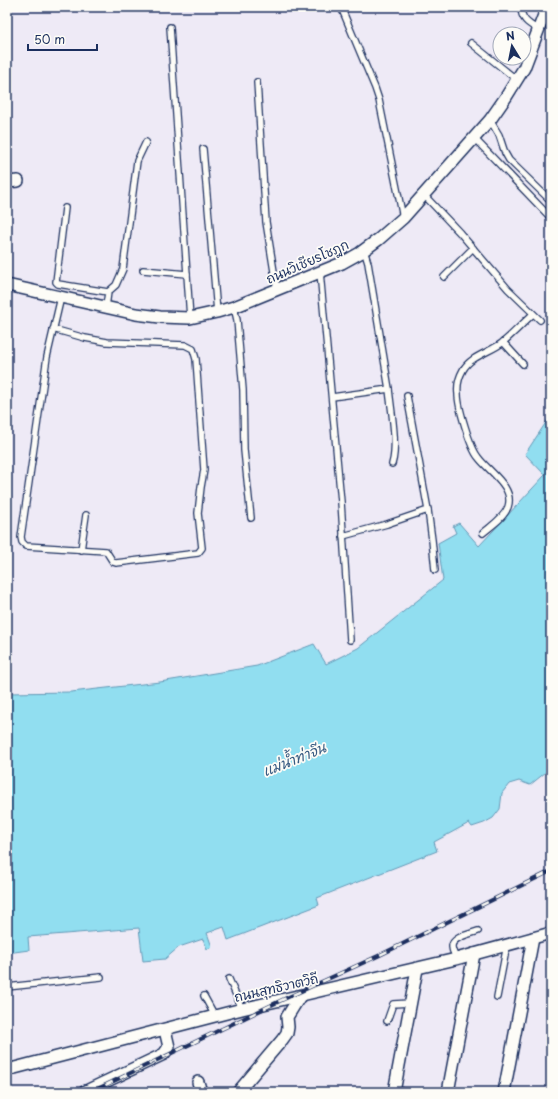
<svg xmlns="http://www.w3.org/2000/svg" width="558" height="1099" font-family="'Playpen Sans','Playpen Sans Thai',sans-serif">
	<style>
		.water { fill: #91def0; stroke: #6298b6 }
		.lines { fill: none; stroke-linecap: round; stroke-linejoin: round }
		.service-casing { stroke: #1b2f5e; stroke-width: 8 }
		.minor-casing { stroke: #1b2f5e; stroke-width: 14 }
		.service { stroke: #fdfcf7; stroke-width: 5.5 }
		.minor { stroke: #fdfcf7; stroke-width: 11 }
		.rail-casing { stroke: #1b2f5e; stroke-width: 4 }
		.rail { stroke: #fdfcf7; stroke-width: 2.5; stroke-dasharray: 8; stroke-linecap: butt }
		.labels { text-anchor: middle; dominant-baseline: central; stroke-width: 3.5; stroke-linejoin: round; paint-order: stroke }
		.street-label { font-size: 13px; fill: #1b2f5e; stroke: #fdfcf7 }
		.water-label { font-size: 14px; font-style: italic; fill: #385b82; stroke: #fdfcf7 }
	</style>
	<rect width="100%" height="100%" fill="#eeeaf6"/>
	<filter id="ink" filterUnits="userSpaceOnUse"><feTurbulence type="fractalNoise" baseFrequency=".025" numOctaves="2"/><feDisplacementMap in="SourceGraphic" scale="8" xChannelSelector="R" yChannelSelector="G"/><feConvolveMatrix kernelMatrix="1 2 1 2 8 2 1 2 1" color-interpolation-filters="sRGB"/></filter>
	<g filter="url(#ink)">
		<path class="water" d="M551,415V768L530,785L519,781L509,784L502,793L500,809L493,818L484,823L472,827L469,823L434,842L437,851L317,898L319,905L228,940L224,927L207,933L212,947L207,949L203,939L179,947L165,959L143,961L139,928L28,937L29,950L7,953V693L71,692L160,682L257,666L314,644L326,664L358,648L443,580L438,543L456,533L453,526L459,523L479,546L545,475L525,454Z"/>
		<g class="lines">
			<g class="service-casing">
				<g id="service">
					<path d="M341,7L375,88L379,100L403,218"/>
					<path d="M521,7C521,20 529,24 539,30"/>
					<path d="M170,27L190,318"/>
					<path d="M471,43L517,80"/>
					<path d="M257,82L266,222L277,290"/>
					<path d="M490,120L499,135L505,153L509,160L551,201"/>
					<path d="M474,138L551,218"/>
					<path d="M203,149L217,312"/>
					<path d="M424,195L460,233L508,289L540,320"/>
					<path d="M65,208L56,282L58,284L108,292L106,307"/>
					<path d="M143,270L187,274"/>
					<path d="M320,272L341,502L350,640"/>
					<path d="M444,277L473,248"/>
					<path d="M108,292L116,285L123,269L137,161L146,142"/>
					<path d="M234,307L237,320L243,390L244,450L251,518"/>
					<path d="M53,329L85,338L107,342L185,345L193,349L196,359L204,470L201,487L198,513L202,548L198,553L116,563L113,562L106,551L26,546L22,542L21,537L47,357L61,297"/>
					<path d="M503,342L523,364"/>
					<path d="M389,389C391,409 398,446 392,464"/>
					<path d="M332,397L389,389L368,263L364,250"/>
					<path d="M428,510L432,540L435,570"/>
					<path d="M483,533C491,526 504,518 508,507C515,487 488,471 478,457C470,447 458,407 458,394C457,386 459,377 463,370C471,356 490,352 502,343C513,334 523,323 533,314"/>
					<path d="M343,536L387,524L428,510L407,396"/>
					<path d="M81,550L86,515"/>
					<path d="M456,959C455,955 452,951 452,947C451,937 471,934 478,931"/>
					<path d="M229,979L242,1009"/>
					<path d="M7,987L101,977"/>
					<path d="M204,996L215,1016"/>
					<path d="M497,997L507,945"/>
					<path d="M387,1021L393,1004L410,1003"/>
				</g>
			</g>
			<g class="minor-casing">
				<g id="minor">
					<path d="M7,182L18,181"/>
					<path d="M7,285L136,314L160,317L190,318L217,312L234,307L342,263L360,253L379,239L403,218L490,120L506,97L524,68L547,7"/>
					<path d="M7,1070L242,1009L456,959L551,933"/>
					<path d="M198,1082L201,1092"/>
					<path d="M84,1092L164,1054L169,1047L165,1030"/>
					<path d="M238,1092L282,1040L287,1033L288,1027L287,1017L300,996"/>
					<path d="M394,1092L417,969"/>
					<path d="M448,1092L474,954"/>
					<path d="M504,1092L533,938"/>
				</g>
			</g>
			<use href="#service" class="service"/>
			<use href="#minor" class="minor"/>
			<g class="rail-casing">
				<path id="rail" d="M91,1092L284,999L378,956L551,871"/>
			</g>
			<use href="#rail" class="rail"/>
		</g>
	</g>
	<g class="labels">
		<g class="street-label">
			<text transform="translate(307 261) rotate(-24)">ถนนวิเชียรโชฎก</text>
			<text transform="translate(276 987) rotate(-13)">ถนนสุทธิวาตวิถี</text>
		</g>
		<g class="water-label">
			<text transform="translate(294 759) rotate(-22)">แม่น้ำท่าจีน</text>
		</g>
	</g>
	<rect width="558" height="1099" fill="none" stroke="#fdfcf7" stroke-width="24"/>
	<rect x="12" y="12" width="534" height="1075" fill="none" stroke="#1b2f5e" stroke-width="1.5" filter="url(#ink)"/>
	<g transform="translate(512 46) rotate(350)"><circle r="19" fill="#fdfcf7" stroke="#a3aaba"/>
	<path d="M0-3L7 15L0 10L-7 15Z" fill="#1b2f5e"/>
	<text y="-6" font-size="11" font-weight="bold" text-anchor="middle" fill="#1b2f5e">N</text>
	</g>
	<path d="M28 44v6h69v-6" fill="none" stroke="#1b2f5e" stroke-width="2"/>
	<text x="34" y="44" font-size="12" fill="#1b2f5e" stroke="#fdfcf7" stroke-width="3" paint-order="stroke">50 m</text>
</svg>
